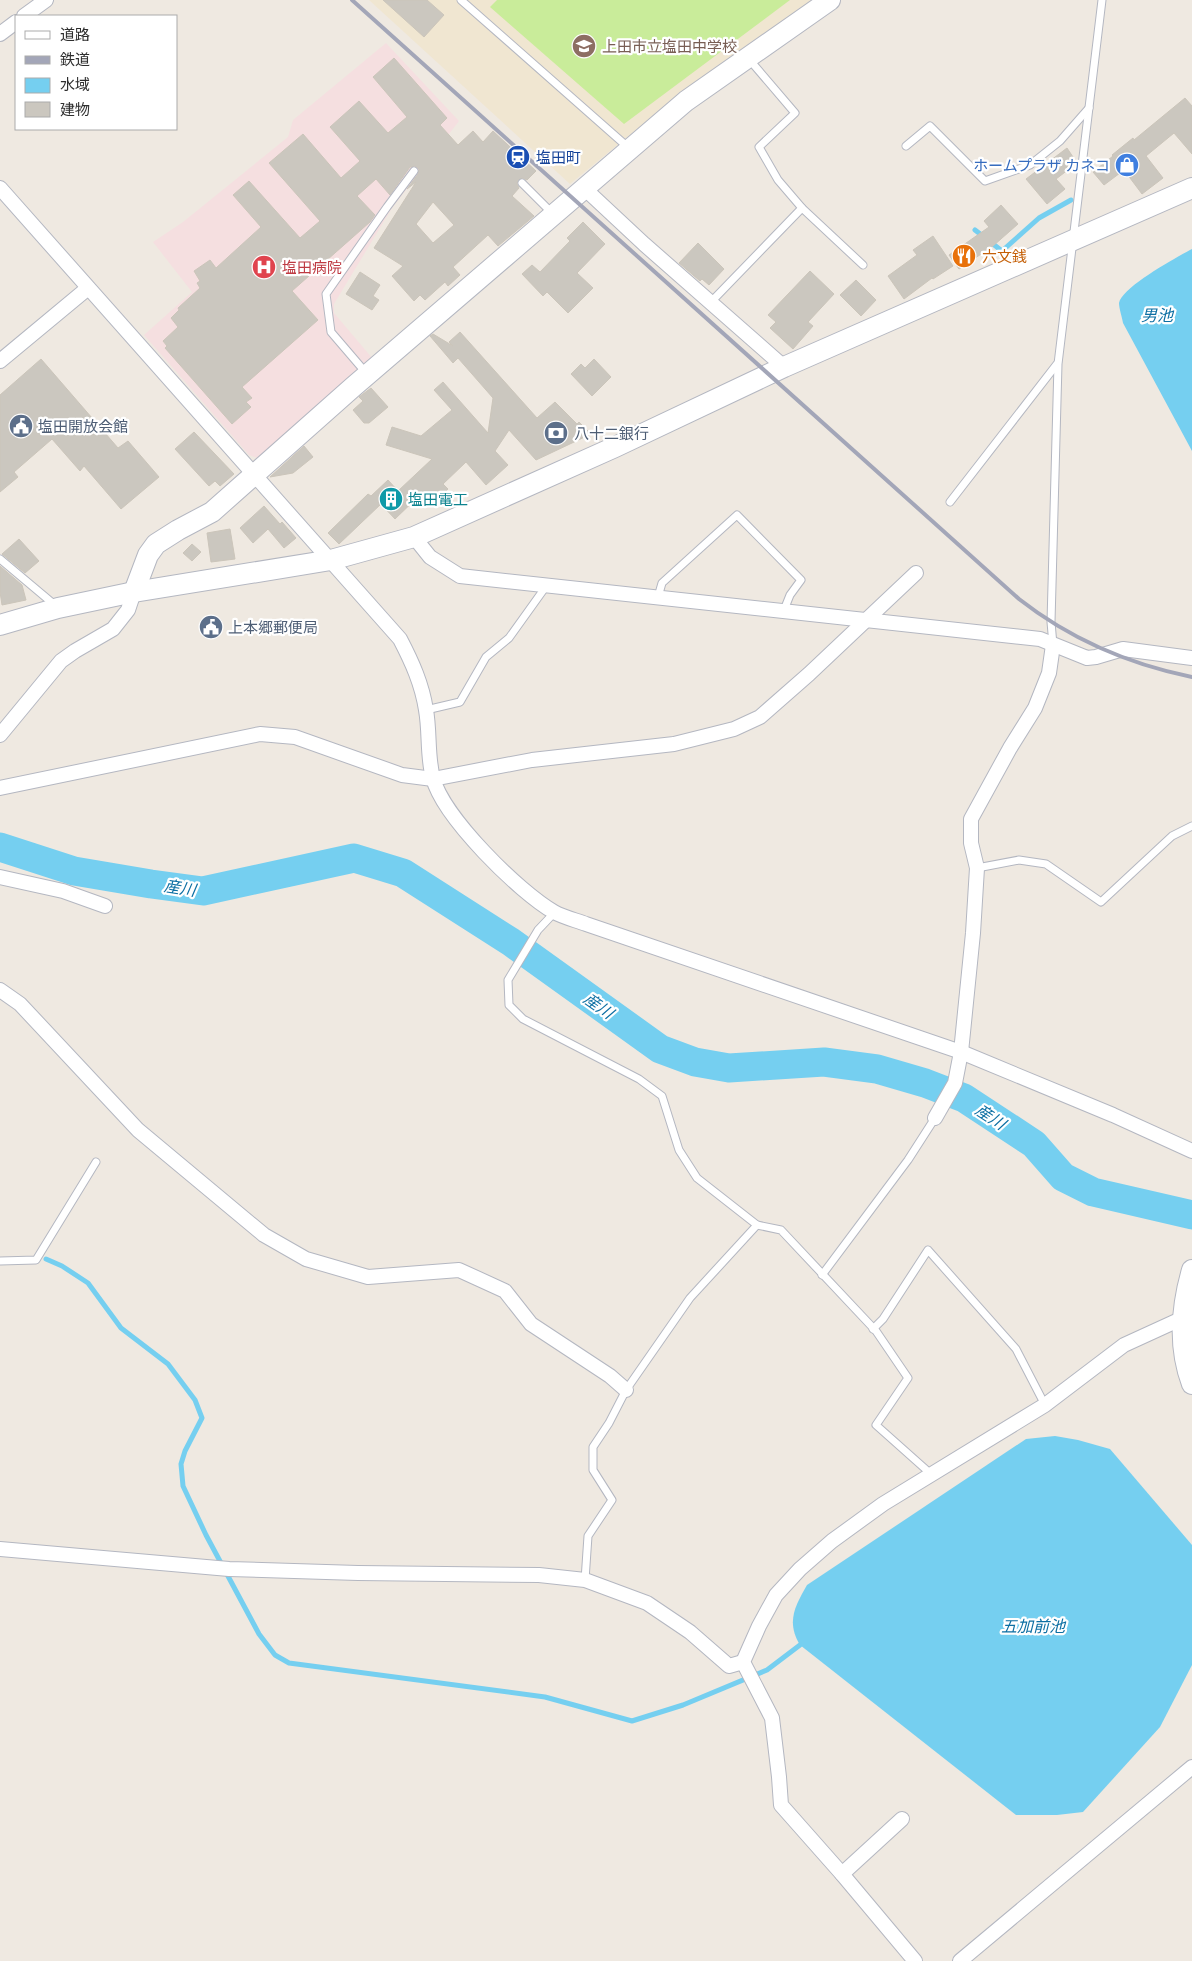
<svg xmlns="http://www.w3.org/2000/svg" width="1192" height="1961" font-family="'Exo 2','Noto Sans JP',sans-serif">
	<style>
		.education { fill: #f0e6d1 }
		.medical { fill: #f5dfe0 }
		.pitch { fill: #c9ec9a }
		.water { fill: #75cff0 }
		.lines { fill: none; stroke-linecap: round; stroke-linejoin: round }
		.stream { stroke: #75cff0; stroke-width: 5 }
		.river { stroke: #75cff0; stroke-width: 29 }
		.building { fill: #cbc7bf; stroke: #cbc5ba; fill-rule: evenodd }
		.lane-casing { stroke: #b4b7c1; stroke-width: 9 }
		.street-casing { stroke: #b4b7c1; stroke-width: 16 }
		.secondary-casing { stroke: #b4b7c1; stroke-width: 22 }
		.lane { stroke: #fff; stroke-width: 7 }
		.street { stroke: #fff; stroke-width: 14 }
		.secondary { stroke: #fff; stroke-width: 20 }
		.rail { stroke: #a3a6b8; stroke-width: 4 }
		.labels { text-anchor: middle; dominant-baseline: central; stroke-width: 4.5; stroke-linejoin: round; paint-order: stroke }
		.education-label { font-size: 15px; fill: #785e54; stroke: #fff; text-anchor: start }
		.transit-label { font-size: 15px; fill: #164399; stroke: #fff; text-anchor: start }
		.shop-label { font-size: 15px; fill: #366cbe; stroke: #fff; text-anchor: end }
		.food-label { font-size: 15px; fill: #c56008; stroke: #fff; text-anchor: start }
		.health-label { font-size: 15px; fill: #be3a42; stroke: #fff; text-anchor: start }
		.service-label { font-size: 15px; fill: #4e5e75; stroke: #fff; text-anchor: start }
		.culture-label { font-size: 15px; fill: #0d838f; stroke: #fff; text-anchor: start }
		.water-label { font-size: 16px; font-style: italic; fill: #0d6fa3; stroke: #fff }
	</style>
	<rect width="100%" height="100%" fill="#efe9e1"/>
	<path class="education" d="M369,0H813L682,92L570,184Z"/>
	<path class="medical" d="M386,43L459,121L392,208L334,304V313L373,359L260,459L249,455L144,335L192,292L153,242L183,222L288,137L293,120Z"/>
	<path class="pitch" d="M497,0H790L624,124L490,7Z"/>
	<g class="water">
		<path d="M1192,249V451L1123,323C1122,317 1119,308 1119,303C1122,287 1177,257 1192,249Z"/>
		<path d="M1055,1436L1078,1440L1110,1449L1192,1545V1665L1160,1727L1083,1812L1057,1815H1016L800,1645C786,1622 795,1606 807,1585L1026,1439Z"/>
	</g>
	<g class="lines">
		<g class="stream">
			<path d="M975,230L1002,251L1039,218L1071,200"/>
			<path d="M46,1259L62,1266L88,1283L121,1328L168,1364L195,1400L202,1418L185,1451L181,1464L183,1486L206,1535L259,1634L275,1655L289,1663L545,1697L632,1721L683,1705L767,1670L800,1645"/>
		</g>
		<path class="river" d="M0,847L74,871L151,884L203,891L354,858L403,873L511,942L660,1049L695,1062L729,1068L824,1062L877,1069L925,1083L964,1098L1034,1144L1063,1177L1093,1192L1192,1215"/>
	</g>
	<g class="building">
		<path d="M383,0H427L444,15L424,37Z"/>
		<path d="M394,58L447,118L440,125L458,145L473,131L483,142L493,131L536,171L527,180L523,178L518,180L517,184L519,188L512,196L534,216L498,246L488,235L453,267L460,275L448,286L445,282L425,300L420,295L414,301L392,276L403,266L374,248L416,182L407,189L418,174L419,169L415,166L410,167L390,195L376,179L357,196L375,215L370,222L292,291L318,320L242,387L252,398L246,402L251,407L232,424L165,348L167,346L163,341L178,327L171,318L179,310L178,308L200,288L197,283L200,281L194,271L210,260L216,268L261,227L233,195L249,181L300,238L320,221L269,163L303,134L341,178L360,161L330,127L359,101L388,133L407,117L373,77ZM433,202L454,225L433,243L416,224Z"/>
		<path d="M1185,98L1192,106V154L1174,133L1146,156L1163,178L1142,194L1124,170L1104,185L1093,172L1113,156L1112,155L1133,138L1134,140Z"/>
		<path d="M1067,148L1077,163L1056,179L1065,189L1047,204L1026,179Z"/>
		<path d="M1001,205L1018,224L993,246L959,269L949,255L989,227L984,221Z"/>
		<path d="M583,222L605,244L577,273L593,288L568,313L547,292L543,296L522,274L532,265L540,272L570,241L567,238Z"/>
		<path d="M933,236L953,266L933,279L932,278L904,299L888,276L917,255L913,250Z"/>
		<path d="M698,243L724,269L709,285L702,279L700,281L679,263Z"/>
		<path d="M810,271L834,294L808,322L813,326L793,349L770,328L776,322L768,315Z"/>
		<path d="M360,272L380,285L373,296L379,300L372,310L346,294Z"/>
		<path d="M856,280L876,300L861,316L840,295Z"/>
		<path d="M460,332L537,418L555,402L577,424L579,422L591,434L536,460L509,430L495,451L508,465L486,485L466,462L443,484L448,489L431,506L420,495L395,519L381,504L339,544L328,533L368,494L371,496L388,480L398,491L432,459L386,445L392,427L421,436L452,410L434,390L443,382L488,433L493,398L458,358L453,363L430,336L433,334L453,346L449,342Z"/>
		<path d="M41,359L118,448L128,441L159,477L121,509L84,466L80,471L52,439L14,472L18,477L0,492V395Z"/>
		<path d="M594,359L611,377L592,396L571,374L581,364L585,368Z"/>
		<path d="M371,388L388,407L369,423H364L353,410L363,401L359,397Z"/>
		<path d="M194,432L234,474L220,486L215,481L209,486L175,449Z"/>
		<path d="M304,446L313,457L293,473L270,477Z"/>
		<path d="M264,506L280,524L282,522L296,538L284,548L268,529L253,543L240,528Z"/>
		<path d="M230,529L235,559L211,562L207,533Z"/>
		<path d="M19,539L39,561L25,573L2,554Z"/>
		<path d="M192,544L201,552L192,561L183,553Z"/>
		<path d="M0,566L22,585L26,600L2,605L0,592Z"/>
	</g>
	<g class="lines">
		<g class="lane-casing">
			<g id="lane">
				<path d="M461,0L630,149"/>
				<path d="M748,58L795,113L759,147L778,180L802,208"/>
				<path d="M906,146L930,126L985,181L1030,165L1060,141L1089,108"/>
				<path d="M522,183L553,214"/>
				<path d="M710,303L802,208L863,265"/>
				<path d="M367,374L331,332L326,294L387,207L414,171"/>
				<path d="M950,502L1057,364"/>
				<path d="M0,559L56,606"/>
				<path d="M658,597L662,583L737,515L801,580L790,595L784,610"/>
				<path d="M1053,645L1051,622L1058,364L1102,0"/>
				<path d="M426,710L460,702L486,657L509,638L547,585"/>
				<path d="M977,868L1019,860L1046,864L1101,902L1172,836L1192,826"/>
				<path d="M555,912L538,930L508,980L509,1005L523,1019L639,1079L662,1096L679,1150L697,1178L757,1225L781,1230L876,1331L908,1378L876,1425L931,1474"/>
				<path d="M0,1261L36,1260L96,1162"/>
				<path d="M822,1275L908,1160L935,1118"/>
				<path d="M873,1329L883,1319L928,1250L1016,1349L1045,1405"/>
				<path d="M585,1580L588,1536L612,1500L593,1470V1447L609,1423L626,1390L690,1298L757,1225"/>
			</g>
		</g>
		<g class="street-casing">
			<g id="street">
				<path d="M24,16L46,0"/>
				<path d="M0,34L16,22"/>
				<path d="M0,188L400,639C412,662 422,684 426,710C430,732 427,756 433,778C443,817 519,892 554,912C563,917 575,920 586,924L961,1052L1113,1115L1192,1151"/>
				<path d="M584,188L644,244L784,367"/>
				<path d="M0,361L88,288"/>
				<path d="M414,537L430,557L460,576L1040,639L1087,658L1096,657L1123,649L1192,658"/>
				<path d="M0,735L61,661L75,651L113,629L128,610L134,592"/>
				<path d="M0,788L260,734L295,737L402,775L433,779L532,760L674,744L734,729L760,717L809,674L916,573"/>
				<path d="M0,877L63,891L105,906"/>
				<path d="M0,990L20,1004L138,1130L264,1235L306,1259L368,1277L459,1270L505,1291L531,1324L610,1376L626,1390"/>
				<path d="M935,1118L955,1083L961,1052L973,933L977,868L971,843V819L1010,748L1035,708L1049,673L1053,645"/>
				<path d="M0,1549L229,1569L358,1573L539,1575L585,1580L647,1603L690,1632L729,1666L743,1662"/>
				<path d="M842,1874L902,1819"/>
				<path d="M915,1961L842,1874L781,1805L779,1777L772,1718L743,1662L759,1626L776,1595L800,1569L832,1541L883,1504L1045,1405L1124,1345L1183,1318"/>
				<path d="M960,1961L1192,1767"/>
			</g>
		</g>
		<g class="secondary-casing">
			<g id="secondary">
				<path d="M134,592L148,555L156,544L178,530L212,512L353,387L686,101L830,0"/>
				<path d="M0,625L58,608L134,592L331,560L414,537L615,447L784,367L1192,188"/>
				<path d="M1192,1270C1181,1308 1178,1347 1192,1384"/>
			</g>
		</g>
		<use href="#lane" class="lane"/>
		<use href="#street" class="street"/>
		<use href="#secondary" class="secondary"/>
		<path class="rail" d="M352,0L1019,599C1070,639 1128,664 1192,677"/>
	</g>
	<defs>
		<g id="school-disc" transform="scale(1.25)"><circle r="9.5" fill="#8d6e63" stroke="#fff"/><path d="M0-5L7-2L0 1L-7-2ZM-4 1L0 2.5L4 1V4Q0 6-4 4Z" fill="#fff"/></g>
		<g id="station-disc" transform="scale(1.25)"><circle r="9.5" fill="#1a4fb4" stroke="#fff"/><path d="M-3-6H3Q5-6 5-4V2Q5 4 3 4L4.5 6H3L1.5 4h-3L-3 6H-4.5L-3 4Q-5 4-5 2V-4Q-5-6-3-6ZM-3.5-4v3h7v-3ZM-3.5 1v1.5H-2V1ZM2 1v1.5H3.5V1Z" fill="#fff"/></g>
		<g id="shop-disc" transform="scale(1.25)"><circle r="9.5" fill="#3f7fe0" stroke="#fff"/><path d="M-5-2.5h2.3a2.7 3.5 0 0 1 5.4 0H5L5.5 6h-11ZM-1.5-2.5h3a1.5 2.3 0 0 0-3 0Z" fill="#fff"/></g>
		<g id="restaurant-disc" transform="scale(1.25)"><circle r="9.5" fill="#e8710a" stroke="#fff"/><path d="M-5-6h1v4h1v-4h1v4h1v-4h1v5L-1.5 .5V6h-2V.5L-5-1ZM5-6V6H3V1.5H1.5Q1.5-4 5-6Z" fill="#fff"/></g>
		<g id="hospital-disc" transform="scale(1.25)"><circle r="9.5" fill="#e0444e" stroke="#fff"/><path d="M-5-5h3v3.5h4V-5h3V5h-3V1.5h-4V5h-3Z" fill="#fff"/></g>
		<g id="civic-disc" transform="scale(1.25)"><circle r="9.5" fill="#5c6f8a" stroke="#fff"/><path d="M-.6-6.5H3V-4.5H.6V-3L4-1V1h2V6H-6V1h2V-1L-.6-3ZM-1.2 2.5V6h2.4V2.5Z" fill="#fff"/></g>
		<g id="bank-disc" transform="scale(1.25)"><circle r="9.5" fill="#5c6f8a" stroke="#fff"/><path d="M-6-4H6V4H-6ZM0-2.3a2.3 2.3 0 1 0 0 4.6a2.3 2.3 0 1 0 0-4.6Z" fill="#fff"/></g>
		<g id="building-disc" transform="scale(1.25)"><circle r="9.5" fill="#0f9aa8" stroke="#fff"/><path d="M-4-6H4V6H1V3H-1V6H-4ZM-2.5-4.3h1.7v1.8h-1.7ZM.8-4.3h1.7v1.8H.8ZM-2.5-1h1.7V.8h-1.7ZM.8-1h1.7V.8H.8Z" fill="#fff"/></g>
	</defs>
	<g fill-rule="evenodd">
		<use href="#school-disc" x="584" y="46"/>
		<use href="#station-disc" x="518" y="157"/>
		<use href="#shop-disc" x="1127" y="165"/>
		<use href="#restaurant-disc" x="964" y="256"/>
		<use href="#hospital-disc" x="264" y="267"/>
		<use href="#civic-disc" x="21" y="426"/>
		<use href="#bank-disc" x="556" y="433"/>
		<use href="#building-disc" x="391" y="499"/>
		<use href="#civic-disc" x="211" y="627"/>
	</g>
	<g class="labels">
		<g class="education-label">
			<text x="602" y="46">上田市立塩田中学校</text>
		</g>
		<g class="transit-label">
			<text x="536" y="157">塩田町</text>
		</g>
		<g class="shop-label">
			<text x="1110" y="165">ホームプラザ カネコ</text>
		</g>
		<g class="food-label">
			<text x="982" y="256">六文銭</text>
		</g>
		<g class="health-label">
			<text x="282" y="267">塩田病院</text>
		</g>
		<g class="service-label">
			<text x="38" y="426">塩田開放会館</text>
			<text x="574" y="433">八十二銀行</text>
			<text x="228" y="627">上本郷郵便局</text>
		</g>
		<g class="culture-label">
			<text x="408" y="499">塩田電工</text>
		</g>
		<g class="water-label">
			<text x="1157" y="314">男池</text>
			<text transform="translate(180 887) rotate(9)">産川</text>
			<text transform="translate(599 1005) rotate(35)">産川</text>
			<text transform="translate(991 1116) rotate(33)">産川</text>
			<text x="1033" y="1625">五加前池</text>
		</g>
	</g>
	<rect x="15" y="15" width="162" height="115" fill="#ffffff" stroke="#ababab"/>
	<rect x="25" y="31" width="25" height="8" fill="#ffffff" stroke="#ababab"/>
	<text x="60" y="40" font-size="15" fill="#2e2e2e">道路</text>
	<rect x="25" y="56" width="25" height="8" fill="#a3a6b8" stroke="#ababab"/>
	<text x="60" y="65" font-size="15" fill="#2e2e2e">鉄道</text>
	<rect x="25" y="78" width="25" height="15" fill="#75cff0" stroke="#ababab"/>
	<text x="60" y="90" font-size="15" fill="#2e2e2e">水域</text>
	<rect x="25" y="102" width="25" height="15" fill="#cbc7bf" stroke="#ababab"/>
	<text x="60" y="115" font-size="15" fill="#2e2e2e">建物</text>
</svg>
